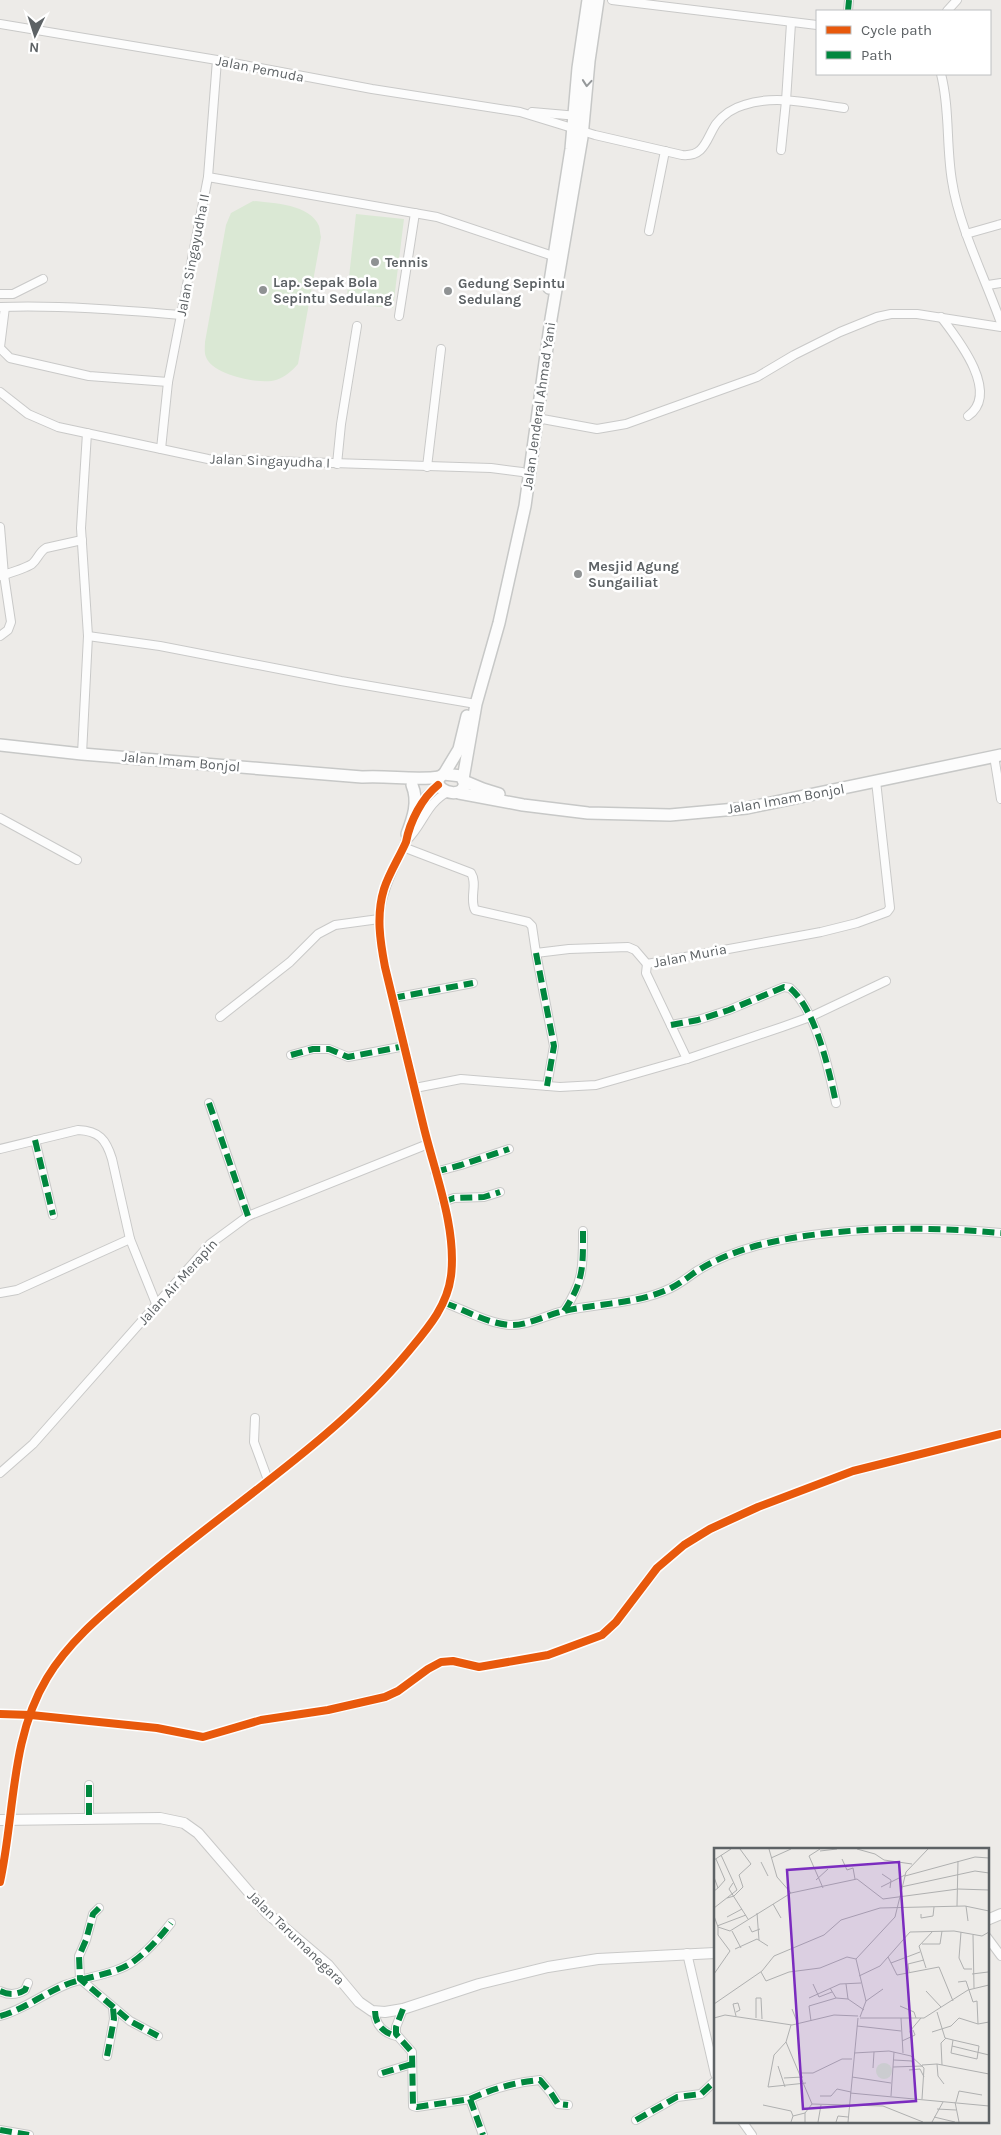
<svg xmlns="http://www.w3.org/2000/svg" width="1001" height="2135" font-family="Karla,sans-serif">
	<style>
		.green { fill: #dae8d4 }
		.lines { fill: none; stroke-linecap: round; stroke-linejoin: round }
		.minor-casing { stroke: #c9c9c8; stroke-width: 10 }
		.tertiary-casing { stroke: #c9c9c8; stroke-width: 12 }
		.secondary-casing { stroke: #c7c8c7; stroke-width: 14 }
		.minor { stroke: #fcfcfc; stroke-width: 8 }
		.tertiary { stroke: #fcfcfc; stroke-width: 10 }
		.secondary { stroke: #fcfcfc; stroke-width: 11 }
		.quiet { stroke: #00873e; stroke-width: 6; stroke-dasharray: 12 6; stroke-linecap: butt }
		.cycleway-casing { stroke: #fff; stroke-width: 11 }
		.cycleway { stroke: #e8590c; stroke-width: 8 }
		.oneway { stroke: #95989a }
		.poi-dot { fill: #8f9293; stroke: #fff; stroke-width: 2 }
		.labels { text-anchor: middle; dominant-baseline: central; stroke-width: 5; stroke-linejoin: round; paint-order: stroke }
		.street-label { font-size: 14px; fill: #5d6265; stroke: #fff }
		.poi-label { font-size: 14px; font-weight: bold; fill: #5d6265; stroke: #fff; text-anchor: start }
		.inset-road { fill: none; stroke: #afb0b0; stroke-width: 1 }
		.view { fill: #7b2cbf; fill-opacity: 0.15; stroke: #7b2cbf; stroke-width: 2.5 }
		.inset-edge { fill: none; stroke: #5d6265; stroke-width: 2.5 }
	</style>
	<rect width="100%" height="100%" fill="#edebe8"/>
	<g class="green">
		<path d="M253,201C272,203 310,204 319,226C320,229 320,234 321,237L298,364C292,371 285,377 276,380C261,385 212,375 206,357C204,353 205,346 205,342L226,225L231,213Z"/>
		<path d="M356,214L404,219L393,308L346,304Z"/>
	</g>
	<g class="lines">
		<g class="minor-casing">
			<g id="minor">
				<path d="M612,0L817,25"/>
				<path d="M848,11L849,0"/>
				<path d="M947,11L957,0"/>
				<path d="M0,24L217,60L372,89L520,112L595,135L682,155C705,157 706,139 716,124C723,115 733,108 744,105C775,94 813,104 844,108"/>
				<path d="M941,74C950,109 946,145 952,181C959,227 985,278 1001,323"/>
				<path d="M532,112L578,116"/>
				<path d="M781,150L786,101L791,23"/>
				<path d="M208,177L437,217L553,256"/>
				<path d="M649,231L665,151"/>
				<path d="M966,234L1001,224"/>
				<path d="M988,285L1001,283"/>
				<path d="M0,294H13L43,279"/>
				<path d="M0,307C61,305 121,310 181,315"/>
				<path d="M399,316L415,213"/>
				<path d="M941,317C957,338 1001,393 968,416"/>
				<path d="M0,347L5,307"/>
				<path d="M0,348L10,358L89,376L168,382"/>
				<path d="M0,392L28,414L58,427L208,459L491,468L522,472"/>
				<path d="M537,418L597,429L626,424L757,377L794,355L840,332L877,317L891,314H917L1001,327"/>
				<path d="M161,449L168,382L208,177L217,60"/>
				<path d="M337,464L341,424L357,326"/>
				<path d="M427,467L441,349"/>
				<path d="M0,527L4,575L11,622L8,630L0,636"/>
				<path d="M0,576C10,573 24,569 32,564C38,559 39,552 46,548L82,540"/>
				<path d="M88,636L160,646L341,681L476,704"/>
				<path d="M82,754L88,636L81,528L87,433"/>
				<path d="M994,756L1001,799"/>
				<path d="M416,815L426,796L438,785"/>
				<path d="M0,818L77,860"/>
				<path d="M407,840C423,825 426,803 448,792"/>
				<path d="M403,847L471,873C478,884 469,898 475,910L528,922L532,926L536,953L569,949L628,947L635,950L647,964"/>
				<path d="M536,953L554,1046L547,1086"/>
				<path d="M393,998L473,983"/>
				<path d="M220,1017L290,962L318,934L335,925L379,919"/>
				<path d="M671,1025L698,1020L729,1010L784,987L790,988C816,1010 829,1070 836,1103"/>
				<path d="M291,1055L313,1049H329L348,1057L405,1046"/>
				<path d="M687,1059L646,973L647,964L821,932L857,923L887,912L890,908L876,781"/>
				<path d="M415,1088L461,1079L560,1087L596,1085L687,1059L782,1027L810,1017L886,981"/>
				<path d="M209,1103L248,1216"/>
				<path d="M35,1140L53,1215"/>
				<path d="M0,1149L78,1130C99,1131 106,1139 112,1159L130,1239L157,1306"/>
				<path d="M435,1172L461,1165L509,1149"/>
				<path d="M443,1202L454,1198L484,1197L500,1192"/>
				<path d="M0,1293L17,1290L130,1239"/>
				<path d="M445,1303C465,1310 487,1323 509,1325C527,1326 546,1315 564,1311C599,1303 638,1304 671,1288C681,1283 688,1277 697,1271C716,1259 737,1251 759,1245C837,1226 921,1226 1001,1233"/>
				<path d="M564,1311C584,1281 583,1266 583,1231"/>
				<path d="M255,1418L254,1442L268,1480"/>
				<path d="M0,1473L33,1444L210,1244L248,1216L428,1144"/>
				<path d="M0,1714L31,1715L157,1728L203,1737L261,1720L328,1710L385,1697L398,1691L428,1669L441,1662L453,1661L479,1667L548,1655L602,1635L616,1622L657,1568L684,1545L710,1529L758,1507L853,1471L1001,1434"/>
				<path d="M89,1785V1818"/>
				<path d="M0,1882C15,1814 10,1739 47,1678C71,1638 109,1609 144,1579C232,1504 334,1441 408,1352C427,1329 447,1307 451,1276C457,1227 434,1171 423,1124C410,1072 398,1019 385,967C373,913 380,897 403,848C406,842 406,836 409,830"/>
				<path d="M99,1908L93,1914L86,1940L79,1956L80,1979L130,2021L158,2036"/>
				<path d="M987,1937L1001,1956"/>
				<path d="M687,1953L715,2074"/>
				<path d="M0,1991C8,1995 17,1995 25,1990L28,1983"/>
				<path d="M403,2009L396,2027V2034L412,2052L413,2106L417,2107L470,2099L483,2135"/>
				<path d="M375,2011C375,2025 384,2033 396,2036"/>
				<path d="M0,2016C23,2010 43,1994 65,1985C87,1976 115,1975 134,1961C148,1951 160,1937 171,1923"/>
				<path d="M107,2056L114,2019L113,2008"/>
				<path d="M382,2073L412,2064"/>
				<path d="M470,2099C492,2089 515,2082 540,2080L551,2093L558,2104L568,2105"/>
				<path d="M636,2120L677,2097L701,2094L715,2081"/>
				<path d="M742,2121L752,2135"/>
				<path d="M0,2130L29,2135"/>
			</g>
		</g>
		<g class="tertiary-casing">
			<g id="tertiary">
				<path d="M0,1820L160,1818L184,1823L198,1833L267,1913L328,1965L359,2002L372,2011L385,2012L403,2009L479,1984L548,1967L598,1959L715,1953"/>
				<path d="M987,1920L1001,1914"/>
			</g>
		</g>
		<g class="secondary-casing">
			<g id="secondary">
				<path d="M549,288L571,149L578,68L588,0"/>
				<path d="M0,745L82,754L362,777C388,775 414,781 440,777"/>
				<path d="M444,774L459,749L467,716"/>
				<path d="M444,774L461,776L465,784L462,790C450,799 427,783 444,774Z"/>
				<path d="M463,779L476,704L499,623L525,506L551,319L582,137L589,61L598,0"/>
				<path d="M464,781L483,789L499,794"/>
				<path d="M459,793L523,805L588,813L670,815L747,808L1001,755"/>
				<path d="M407,834C413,818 419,802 412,785"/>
			</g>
		</g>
		<use href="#minor" class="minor"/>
		<use href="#tertiary" class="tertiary"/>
		<use href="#secondary" class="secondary"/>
		<g class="quiet">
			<path d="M848,11L849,0"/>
			<path d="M536,953L554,1046L547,1086"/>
			<path d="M393,998L473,983"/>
			<path d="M671,1025L698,1020L729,1010L784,987L790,988C816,1010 829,1070 836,1103"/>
			<path d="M291,1055L313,1049H329L348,1057L405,1046"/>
			<path d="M209,1103L248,1216"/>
			<path d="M35,1140L53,1215"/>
			<path d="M435,1172L461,1165L509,1149"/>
			<path d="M443,1202L454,1198L484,1197L500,1192"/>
			<path d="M445,1303C465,1310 487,1323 509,1325C527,1326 546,1315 564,1311C599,1303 638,1304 671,1288C681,1283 688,1277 697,1271C716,1259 737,1251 759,1245C837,1226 921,1226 1001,1233"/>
			<path d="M564,1311C584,1281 583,1266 583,1231"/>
			<path d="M89,1785V1818"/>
			<path d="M99,1908L93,1914L86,1940L79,1956L80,1979L130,2021L158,2036"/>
			<path d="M0,1991C8,1995 17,1995 25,1990L28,1983"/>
			<path d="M403,2009L396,2027V2034L412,2052L413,2106L417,2107L470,2099L483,2135"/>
			<path d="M375,2011C375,2025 384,2033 396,2036"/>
			<path d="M0,2016C23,2010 43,1994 65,1985C87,1976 115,1975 134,1961C148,1951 160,1937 171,1923"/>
			<path d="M107,2056L114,2019L113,2008"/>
			<path d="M382,2073L412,2064"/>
			<path d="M470,2099C492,2089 515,2082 540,2080L551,2093L558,2104L568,2105"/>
			<path d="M636,2120L677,2097L701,2094L715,2081"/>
			<path d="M0,2130L29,2135"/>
		</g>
		<g class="cycleway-casing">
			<g id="cycleway">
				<path d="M0,1714L31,1715L157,1728L203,1737L261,1720L328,1710L385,1697L398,1691L428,1669L441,1662L453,1661L479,1667L548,1655L602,1635L616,1622L657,1568L684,1545L710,1529L758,1507L853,1471L1001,1434"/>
				<path d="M0,1882C15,1814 10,1739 47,1678C71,1638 109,1609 144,1579C232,1504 334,1441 408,1352C427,1329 447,1307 451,1276C457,1227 434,1171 423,1124C410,1072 398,1019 385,967C380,941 376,915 384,889C389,873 399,858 406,842C410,821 422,798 438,785"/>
			</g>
		</g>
		<use href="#cycleway" class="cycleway"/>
	</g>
	<defs><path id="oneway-chevron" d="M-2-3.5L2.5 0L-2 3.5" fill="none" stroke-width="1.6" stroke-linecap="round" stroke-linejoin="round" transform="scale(1.25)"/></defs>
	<use class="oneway" href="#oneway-chevron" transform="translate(587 83) rotate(95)"/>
	<g class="poi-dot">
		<circle cx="375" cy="262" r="5"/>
		<circle cx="263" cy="290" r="5"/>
		<circle cx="448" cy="291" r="5"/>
		<circle cx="578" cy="574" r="5"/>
	</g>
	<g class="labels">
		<g class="street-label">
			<text transform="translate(260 69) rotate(11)">Jalan Pemuda</text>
			<text transform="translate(193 255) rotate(-79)">Jalan Singayudha II</text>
			<text transform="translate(539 406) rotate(-82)">Jalan Jenderal Ahmad Yani</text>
			<text transform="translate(270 461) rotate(2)">Jalan Singayudha I</text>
			<text transform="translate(181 762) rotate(5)">Jalan Imam Bonjol</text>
			<text transform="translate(786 799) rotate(-10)">Jalan Imam Bonjol</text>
			<text transform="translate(690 956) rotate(-11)">Jalan Muria</text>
			<text transform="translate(178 1282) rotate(-48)">Jalan Air Merapin</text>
			<text transform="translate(296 1938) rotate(44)">Jalan Tarumanegara</text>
		</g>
		<g class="poi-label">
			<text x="385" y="262">Tennis</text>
			<text x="273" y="282">Lap. Sepak Bola<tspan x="273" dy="16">Sepintu Sedulang</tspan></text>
			<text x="458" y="283">Gedung Sepintu<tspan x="458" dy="16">Sedulang</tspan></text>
			<text x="588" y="566">Mesjid Agung<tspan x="588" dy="16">Sungailiat</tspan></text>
		</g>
	</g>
	<g transform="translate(714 1848)">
		<rect width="275" height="275" fill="#edebe8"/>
		<path d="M162 223a8 8 0 1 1 16 0a8 8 0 1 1-16 0Z" fill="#dae8d4"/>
		<path class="inset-road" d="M55,1L63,29L77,45M106,1L95,8L109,40M143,1L161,6L170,12L198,16M106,3L123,1M57,10L77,1M2,11L11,32L4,40M128,11L133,22L139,20L141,31M0,12L17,1M47,14L54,28M168,26L177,32L176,40M191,28L261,9L275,10M0,29L4,40L0,43M102,32L114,21M19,35L15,41L34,71M167,39L191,27M187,39L261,23L275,25M13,50L20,48L29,39L25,27L37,16L26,1M59,56L67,70M243,58L244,13M252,58L254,73M0,60L23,42L7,7M43,65L45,92M207,66V70L219,68L220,59M0,68L4,79L16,83L77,45L143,31L169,51L244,41L275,42M13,69L28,61M3,78L32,67M35,78L38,84L46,81M18,83L27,100M247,84L245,110L250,121H258M259,87L260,140M208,96H226L228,83M21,101L43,91L54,98M174,109L183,127L225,119L239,153M177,115L206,104M212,120L205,98L219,83M47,124L52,133L75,124L106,120L133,109L142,111M195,124L194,116L210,112M0,126L16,103L4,87V79M258,126L274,124M145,128L166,118L196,84L240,83L268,88L275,84M244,134L252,133L259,154L263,153L264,176M99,136L105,149L118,144M132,136L134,151M212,143L227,159M95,150L126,136L147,135M122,150L134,151L150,162M152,153L169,141M0,156L48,123L60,108L110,87L127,72L166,60L251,58L275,63M186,158L200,164L202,170M78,161L84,176M22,164L26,162L24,155L19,156L22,168M223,164L231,190L239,192L237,205L263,211L265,198L239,192M146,169L152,153L142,111L181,69L192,24L214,1M0,170L11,167L78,177L120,167L144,168M42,170V150H47L48,171M146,170H210L254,142L275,137M187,170L189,205M97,173L95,158L122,150L116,140M77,177L72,194L98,256L169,258L209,274M143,178L187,183M218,184L237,178L245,170L264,176L275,174M188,193L201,187L199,182M72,194L60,207L54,239L92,235M198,195L196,183L207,170M238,198L275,207M140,205L175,203L197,208L210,220L208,251M180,212L198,213L199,219M223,216L224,228L230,236M208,217L223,216L275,226M228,217L227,195L232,190M64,218L71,239M179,219L209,218M159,220L160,204M195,222L206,221L210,229M87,225H99L128,211H138M138,229L177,235M70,230L89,229M136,245L275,258M106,248H117L123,241L137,244M177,248L180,204M241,254L245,274M242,254L245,243L268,247M49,257L77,263L79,268M223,261L242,262M220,269L241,274M77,274L79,268L91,265M91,274V265L98,256M104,274L107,257M122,274L124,268L134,269M134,274L144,170M218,274L229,254"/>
		<path class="view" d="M185,14L202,253L89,261L73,22Z"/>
		<rect width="275" height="275" class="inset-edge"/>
	</g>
	<rect x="816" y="10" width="175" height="65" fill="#ffffff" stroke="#bec0c1"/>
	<rect x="826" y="26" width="25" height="8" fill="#e8590c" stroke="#bec0c1"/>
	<text x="861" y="35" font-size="15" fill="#5d6265">Cycle path</text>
	<rect x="826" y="51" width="25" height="8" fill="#00873e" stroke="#bec0c1"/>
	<text x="861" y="60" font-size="15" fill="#5d6265">Path</text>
	<g transform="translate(35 35) rotate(184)" stroke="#ffffff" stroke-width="4" paint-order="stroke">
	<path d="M0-4L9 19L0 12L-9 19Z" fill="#5d6265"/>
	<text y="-8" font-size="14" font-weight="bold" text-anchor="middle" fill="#5d6265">N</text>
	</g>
</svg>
